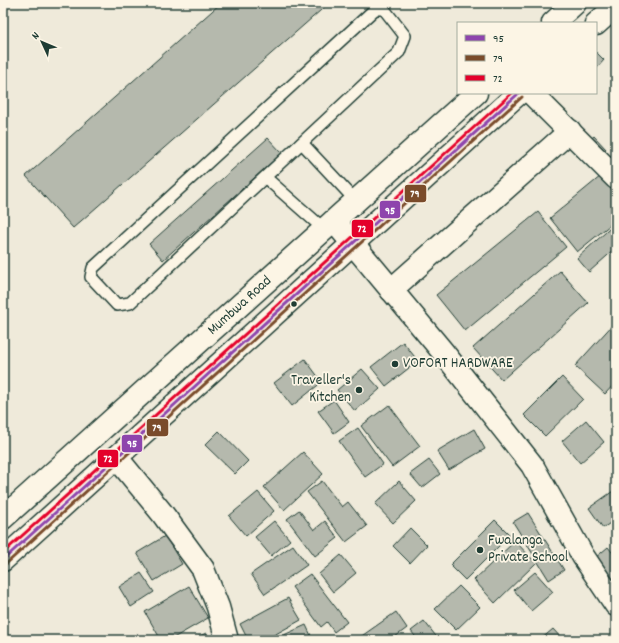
<svg xmlns="http://www.w3.org/2000/svg" width="619" height="643" font-family="Dekko,sans-serif">
	<style>
		.building { fill: #b5b9ad; stroke: #1f3d34 }
		.lines { fill: none; stroke-linecap: round; stroke-linejoin: round }
		.lane-casing { stroke: #1f3d34; stroke-width: 14 }
		.street-casing { stroke: #1f3d34; stroke-width: 25 }
		.primary-casing { stroke: #1f3d34; stroke-width: 25 }
		.lane { stroke: #fcf5e5; stroke-width: 11 }
		.street { stroke: #fcf5e5; stroke-width: 22 }
		.primary { stroke: #fcf5e5; stroke-width: 22 }
		.bus-1-casing { stroke: #fcf5e5; stroke-width: 6 }
		.bus-2-casing { stroke: #fcf5e5; stroke-width: 6 }
		.bus-3-casing { stroke: #fcf5e5; stroke-width: 6 }
		.bus-1 { stroke: #8e44ad; stroke-width: 3 }
		.bus-2 { stroke: #7a4b2a; stroke-width: 3 }
		.bus-3 { stroke: #e4002b; stroke-width: 3 }
		.bus-dot { fill: #1f3d34; stroke: #fcf5e5; stroke-width: 1.5 }
		.labels { text-anchor: middle; dominant-baseline: central; stroke-width: 3.5; stroke-linejoin: round; paint-order: stroke }
		.street-label { font-size: 15px; fill: #1f3d34; stroke: #fcf5e5 }
		.poi-label { font-size: 15px; fill: #1f3d34; stroke: #fcf5e5; text-anchor: start }
		.line-badge { stroke: #fcf5e5; stroke-width: 1.5 }
		.badge-label { font-size: 11px; text-anchor: middle; font-weight: bold; fill: #fff }
	</style>
	<rect width="100%" height="100%" fill="#efeada"/>
	<filter id="ink" filterUnits="userSpaceOnUse"><feTurbulence type="fractalNoise" baseFrequency=".025" numOctaves="2"/><feDisplacementMap in="SourceGraphic" scale="8" xChannelSelector="R" yChannelSelector="G"/><feConvolveMatrix kernelMatrix="1 2 1 2 8 2 1 2 1" color-interpolation-filters="sRGB"/></filter>
	<g filter="url(#ink)">
		<g class="building">
			<path d="M221,3H329L73,228L26,176Z"/>
			<path d="M596,52L604,60L596,69Z"/>
			<path d="M594,136L606,149L597,157L585,144Z"/>
			<path d="M268,138L282,153L163,260L149,244Z"/>
			<path d="M601,176L616,194V220L577,252L550,218Z"/>
			<path d="M538,212L566,247L465,331L436,295Z"/>
			<path d="M616,223V248L589,272L577,258Z"/>
			<path d="M560,271L588,303L502,380L473,348Z"/>
			<path d="M616,321V382L605,394L575,366Z"/>
			<path d="M403,342L418,361L386,386L371,367Z"/>
			<path d="M305,359L322,382L292,406L274,383Z"/>
			<path d="M362,369L380,389L355,411L337,390Z"/>
			<path d="M562,377L583,399L545,436L524,415Z"/>
			<path d="M334,400L349,422L334,433L318,411Z"/>
			<path d="M389,405L420,446L392,467L361,426Z"/>
			<path d="M616,410V422L610,414Z"/>
			<path d="M586,420L604,442L580,463L562,441Z"/>
			<path d="M358,428L383,464L365,477L339,441Z"/>
			<path d="M474,429L485,449L449,470L437,451Z"/>
			<path d="M219,431L248,461L235,474L205,445Z"/>
			<path d="M303,452L323,474L284,510L264,487Z"/>
			<path d="M429,460L440,474L422,488L410,474Z"/>
			<path d="M322,481L342,507L348,502L367,526L346,542L307,492Z"/>
			<path d="M399,481L416,501L393,523L375,504Z"/>
			<path d="M616,489V519L603,528L589,508Z"/>
			<path d="M258,492L274,511L246,536L229,516Z"/>
			<path d="M299,510L314,530L325,521L338,538L315,556L287,519Z"/>
			<path d="M528,513L564,570L549,580L513,522Z"/>
			<path d="M495,520L510,535L465,580L450,565Z"/>
			<path d="M274,521L290,540L271,556L255,537Z"/>
			<path d="M410,528L427,545L410,563L393,546Z"/>
			<path d="M165,536L182,564L154,581L137,553Z"/>
			<path d="M515,541L536,563L495,603L474,580Z"/>
			<path d="M293,545L307,565L265,594L251,574Z"/>
			<path d="M608,547L616,557L615,581L595,558Z"/>
			<path d="M341,555L356,573L333,592L319,574Z"/>
			<path d="M535,572L553,592L531,611L514,590Z"/>
			<path d="M141,573L154,592L131,607L119,587Z"/>
			<path d="M310,574L347,622L334,632L327,622L321,627L292,587Z"/>
			<path d="M189,586L208,618L170,640H161L145,612Z"/>
			<path d="M459,586L480,607L456,630L435,609Z"/>
			<path d="M288,598L301,620L265,640H248L240,624Z"/>
			<path d="M396,612L407,628L391,640H356Z"/>
			<path d="M424,621L439,640H418L411,631Z"/>
			<path d="M306,625L313,640H276L275,639Z"/>
			<path d="M553,629L563,640H540Z"/>
			<path d="M206,633L209,640H192Z"/>
		</g>
		<g class="lines">
			<g class="lane-casing">
				<g id="lane">
					<path d="M375,9H384L405,36L399,52L130,303L117,305L91,277L93,268Z"/>
					<path d="M302,143L356,201"/>
					<path d="M266,178L325,230"/>
				</g>
			</g>
			<g class="street-casing">
				<g id="street">
					<path d="M531,93L616,178"/>
					<path d="M334,221L443,352L532,465L583,556L616,605"/>
					<path d="M391,290L570,131"/>
					<path d="M117,458L162,513L203,569L218,607L227,640"/>
				</g>
			</g>
			<g class="primary-casing">
				<g id="primary">
					<path d="M553,23L575,3"/>
					<path d="M596,24L616,6"/>
					<path d="M3,518L476,93"/>
					<path d="M3,560L519,93"/>
				</g>
			</g>
			<use href="#lane" class="lane"/>
			<use href="#street" class="street"/>
			<use href="#primary" class="primary"/>
			<g class="bus-1-casing">
				<path id="bus-1" d="M3,560L519,93"/>
			</g>
			<g class="bus-2-casing">
				<path id="bus-2" d="M6,564L522,97"/>
			</g>
			<g class="bus-3-casing">
				<path id="bus-3" d="M3,553L512,93"/>
			</g>
			<use href="#bus-1" class="bus-1"/>
			<use href="#bus-2" class="bus-2"/>
			<use href="#bus-3" class="bus-3"/>
		</g>
	</g>
	<g class="bus-dot">
		<circle cx="294" cy="304" r="3.5"/>
		<circle cx="395" cy="364" r="4"/>
		<circle cx="359" cy="390" r="4"/>
		<circle cx="480" cy="550" r="4"/>
	</g>
	<g class="labels">
		<g class="street-label">
			<text transform="translate(240 306) rotate(-42)">Mumbwa Road</text>
		</g>
		<g class="poi-label">
			<text x="403" y="364">VOFORT HARDWARE</text>
			<text x="351" y="381" text-anchor="end">Traveller's<tspan x="351" dy="17">Kitchen</tspan></text>
			<text x="488" y="541">Fwalanga<tspan x="488" dy="17">Private School</tspan></text>
		</g>
	</g>
	<g class="line-badge">
		<rect x="404" y="184" width="23" height="19" rx="4" fill="#7a4b2a"/>
		<rect x="379" y="200" width="22" height="19" rx="4" fill="#8e44ad"/>
		<rect x="351" y="219" width="23" height="19" rx="4" fill="#e4002b"/>
		<rect x="146" y="418" width="23" height="19" rx="4" fill="#7a4b2a"/>
		<rect x="121" y="434" width="22" height="19" rx="4" fill="#8e44ad"/>
		<rect x="97" y="449" width="22" height="19" rx="4" fill="#e4002b"/>
	</g>
	<g class="badge-label">
		<text x="415" y="197">79</text>
		<text x="390" y="214">95</text>
		<text x="362" y="232">72</text>
		<text x="157" y="431">79</text>
		<text x="132" y="447">95</text>
		<text x="108" y="462">72</text>
	</g>
	<rect width="619" height="643" fill="none" stroke="#fcf5e5" stroke-width="16"/>
	<rect x="8" y="8" width="603" height="627" fill="none" stroke="#1f3d34" stroke-width="1.5" filter="url(#ink)"/>
	<rect x="457" y="22" width="140" height="72" fill="#fcf5e5" stroke="#a4ab9e"/>
	<rect x="465" y="35" width="20" height="6" fill="#8e44ad" stroke="#a4ab9e"/>
	<text x="493" y="42" font-size="12" fill="#1f3d34">95</text>
	<rect x="465" y="55" width="20" height="6" fill="#7a4b2a" stroke="#a4ab9e"/>
	<text x="493" y="62" font-size="12" fill="#1f3d34">79</text>
	<rect x="465" y="75" width="20" height="6" fill="#e4002b" stroke="#a4ab9e"/>
	<text x="493" y="82" font-size="12" fill="#1f3d34">72</text>
	<g transform="translate(42 42) rotate(314)" stroke="#fcf5e5" stroke-width="3" paint-order="stroke">
	<path d="M0-3L7 15L0 10L-7 15Z" fill="#1f3d34"/>
	<text y="-6" font-size="11" font-weight="bold" text-anchor="middle" fill="#1f3d34">N</text>
	</g>
</svg>
